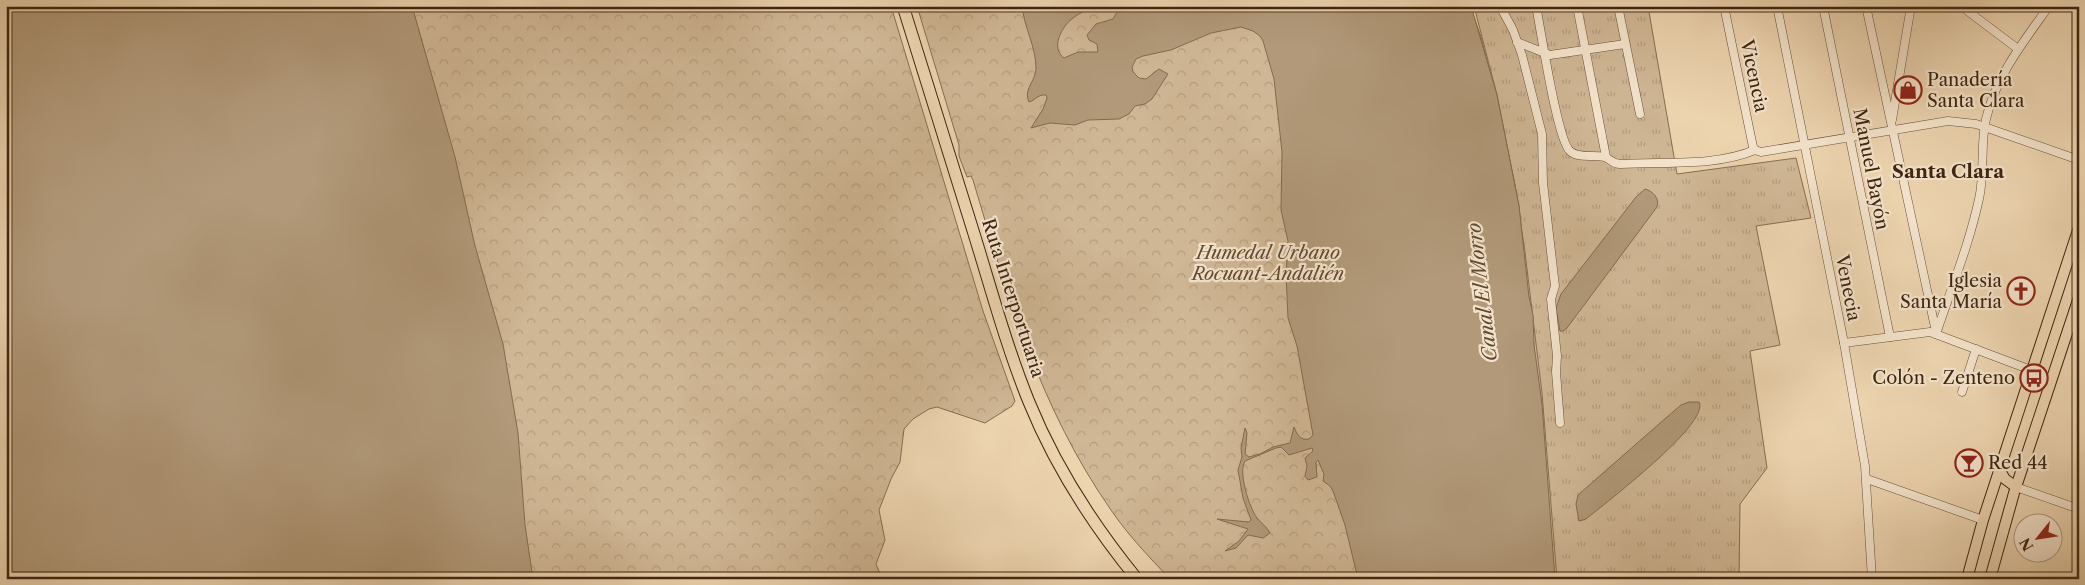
<svg xmlns="http://www.w3.org/2000/svg" width="2085" height="585" font-family="'Libre Caslon Text',serif">
	<style>
		.grass { fill: url(#grass-tufts); stroke: #876e52 }
		.park { fill: url(#park-crowns); stroke: #876e52 }
		.water { fill: #b19979; stroke: #836b4f }
		.lines { fill: none; stroke-linecap: round; stroke-linejoin: round }
		.minor-casing { stroke: #6a5238; stroke-width: 9 }
		.major-casing { stroke: #3f2611; stroke-width: 12 }
		.highway-casing { stroke: #3f2611; stroke-width: 13 }
		.minor { stroke: #f3e3cb; stroke-width: 8 }
		.major { stroke: #ecd4af; stroke-width: 10 }
		.highway { stroke: #ecd4af; stroke-width: 11 }
		.labels { text-anchor: middle; dominant-baseline: central; stroke-width: 4.5; stroke-linejoin: round; paint-order: stroke }
		.street-label { font-size: 18px; fill: #3f2611; stroke: #f3e3cb }
		.poi-label { font-size: 18px; fill: #3f2611; stroke: #f3e3cb; text-anchor: start }
		.park-label { font-size: 18px; font-style: italic; fill: #634a32; stroke: #f3e3cb }
		.neighbourhood-label { font-size: 19px; font-weight: bold; fill: #3f2611; stroke: #f3e3cb }
		.water-label { font-size: 19px; font-style: italic; fill: #614830; stroke: #f3e3cb }
	</style>
	<defs>
		<pattern id="grass-tufts" width="24" height="20" patternUnits="userSpaceOnUse" patternTransform="scale(1.25)"><rect width="24" height="20" fill="#cfb694"/><path d="M3 7l-1-3M5 7V3M7 7l1-3M15 17l-1-3M17 17v-4M19 17l1-3" fill="none" stroke="#b39c7f"/></pattern>
		<pattern id="park-crowns" width="20" height="18" patternUnits="userSpaceOnUse" patternTransform="scale(1.25)"><rect width="20" height="18" fill="#cfb694"/><path d="M2 6a3 3 0 1 1 6 0M12 15a3 3 0 1 1 6 0" fill="none" stroke="#b39c7f"/></pattern>
	</defs>
	<rect width="100%" height="100%" fill="#ecd4af"/>
	<filter id="stains"><feTurbulence type="fractalNoise" baseFrequency=".004" numOctaves="4"/><feColorMatrix values="0 0 0 0 .2 0 0 0 0 .09 0 0 0 0 .02 0 0 0 .5 -.17"/></filter>
	<radialGradient id="worn" r=".72"><stop offset=".6" stop-color="#630" stop-opacity="0"/><stop offset="1" stop-color="#630" stop-opacity=".3"/></radialGradient>
	<path class="grass" d="M1474,6H1648L1677,174L1796,158L1811,218L1756,226L1780,345L1750,351L1767,468L1740,504L1739,579H1555L1519,206L1497,95Z"/>
	<g class="park">
		<path d="M359,6H891L983,311L1015,401L1012,406L985,423L937,407L929,409L913,419L904,429L900,462L891,479L879,510L885,540L876,564L882,579H474Z"/>
		<path d="M917,6H1470L1481,37L1495,91L1515,185L1525,252L1542,393L1557,579H1170C1149,557 1128,535 1111,510C1041,410 1007,295 973,180L971,176L967,177L959,156V145Z"/>
	</g>
	<g class="water">
		<path d="M6,6H412L455,157L475,246L503,344L518,433L525,525L533,579H6Z"/>
		<path d="M1022,6H1094C1088,10 1079,13 1073,18C1062,26 1050,48 1064,58L1078,52H1098L1097,44L1089,40L1087,35L1096,24L1113,19L1117,12L1127,11L1132,6H1471L1497,95L1519,206L1529,297L1533,315L1534,345L1542,404L1555,579H1358L1345,525L1333,491L1330,486L1323,481L1324,474L1318,460L1316,462L1317,477L1308,480L1305,476L1307,466L1305,458L1313,451L1312,448L1289,455L1281,447L1276,448L1245,461C1238,472 1249,507 1257,518C1261,523 1267,527 1270,533L1263,538L1248,535L1236,548L1225,551L1239,541L1248,529L1217,519L1249,522L1251,520L1243,498L1238,470L1242,457L1241,448L1245,428L1247,433L1245,454L1249,457L1260,454L1273,447L1290,443L1294,427C1297,434 1300,441 1309,439L1313,435L1297,346L1288,318L1286,274L1288,241L1281,210L1282,152L1274,79L1263,41L1260,36L1253,31L1241,27L1211,33L1171,50L1143,56L1136,59L1132,67L1133,72L1139,78L1146,79L1159,69L1168,74L1152,99L1145,104L1135,106L1129,114L1119,119L1088,120L1075,125L1050,123L1031,128L1043,109L1047,98L1046,95C1038,94 1036,100 1029,102C1023,89 1036,81 1036,68C1036,47 1024,27 1022,6Z"/>
		<path d="M1645,189C1653,191 1660,199 1657,207L1567,328L1563,331H1560L1556,308L1561,294L1636,197Z"/>
		<path d="M1689,402H1699C1711,423 1604,504 1586,519L1579,521L1576,504L1578,495L1667,417L1681,405Z"/>
	</g>
	<g class="lines">
		<g class="minor-casing">
			<g id="minor">
				<path d="M1500,6L1513,30L1522,55L1542,134L1543,183L1555,286L1551,299L1557,356L1556,372L1560,423"/>
				<path d="M1536,6C1541,30 1557,140 1570,151C1578,159 1594,154 1604,157C1610,158 1612,164 1620,164C1665,161 1714,167 1755,150"/>
				<path d="M1577,6L1606,157"/>
				<path d="M1618,6L1640,114"/>
				<path d="M1724,6L1753,147L1755,150"/>
				<path d="M1777,6L1844,343L1865,466L1872,579"/>
				<path d="M1823,6L1890,337"/>
				<path d="M1866,6L1936,332"/>
				<path d="M1961,6L2018,49"/>
				<path d="M1517,42L1550,55L1625,44"/>
				<path d="M1892,120L1911,6"/>
				<path d="M1755,150L1761,152L1948,121L1976,124L2079,160"/>
				<path d="M1936,334C1951,289 1969,245 1979,199C1985,173 1980,145 1986,119C1996,76 2024,41 2049,6"/>
				<path d="M1844,343L1930,332L2031,370"/>
				<path d="M1962,392L1976,349"/>
				<path d="M1867,479L1983,520"/>
				<path d="M2016,487L2079,509"/>
			</g>
		</g>
		<g class="major-casing">
			<g id="major">
				<path d="M1999,469L2005,479L2016,487"/>
				<path d="M1967,579L1983,520L2079,227"/>
				<path d="M1990,579L2014,493L2079,297"/>
			</g>
		</g>
		<g class="highway-casing">
			<path id="highway" d="M903,6C927,83 951,160 975,237C992,292 1007,348 1029,402C1055,466 1093,525 1137,579"/>
		</g>
		<use href="#minor" class="minor"/>
		<use href="#major" class="major"/>
		<use href="#highway" class="highway"/>
	</g>
	<defs>
		<g id="shop-ring" transform="scale(1.4375)"><circle r="9.5" fill="#f3e3cb" stroke="#8f2418" stroke-width="1.5"/><path d="M-5-2.5h2.3a2.7 3.5 0 0 1 5.4 0H5L5.5 6h-11ZM-1.5-2.5h3a1.5 2.3 0 0 0-3 0Z" fill="#8f2418"/></g>
		<g id="church-ring" transform="scale(1.4375)"><circle r="9.5" fill="#f3e3cb" stroke="#8f2418" stroke-width="1.5"/><path d="M-1.2-6h2.4v3.5h3.3v2.4h-3.3V6h-2.4V-.1h-3.3v-2.4h3.3Z" fill="#8f2418"/></g>
		<g id="bus-ring" transform="scale(1.4375)"><circle r="9.5" fill="#f3e3cb" stroke="#8f2418" stroke-width="1.5"/><path d="M-5-6H5V4H4V6H2V4H-2V6H-4V4H-5ZM-3.5-4V0h7V-4ZM-3.5 1.2v1.5H-2V1.2ZM2 1.2v1.5H3.5V1.2Z" fill="#8f2418"/></g>
		<g id="bar-ring" transform="scale(1.4375)"><circle r="9.5" fill="#f3e3cb" stroke="#8f2418" stroke-width="1.5"/><path d="M-6-5H6L.8 .8V4.5H3.5V6h-7V4.5H-.8V.8Z" fill="#8f2418"/></g>
	</defs>
	<g fill-rule="evenodd">
		<use href="#shop-ring" x="1908" y="90"/>
		<use href="#church-ring" x="2021" y="291"/>
		<use href="#bus-ring" x="2034" y="378"/>
		<use href="#bar-ring" x="1969" y="463"/>
	</g>
	<g class="labels">
		<g class="street-label">
			<text transform="translate(1754 76) rotate(78)">Vicencia</text>
			<text transform="translate(1871 169) rotate(79)">Manuel Bayón</text>
			<text transform="translate(1848 288) rotate(79)">Venecia</text>
			<text transform="translate(1013 298) rotate(72)">Ruta Interportuaria</text>
		</g>
		<g class="poi-label">
			<text x="1927" y="80">Panadería<tspan x="1927" dy="21">Santa Clara</tspan></text>
			<text x="2002" y="281" text-anchor="end">Iglesia<tspan x="2002" dy="21">Santa María</tspan></text>
			<text x="2015" y="378" text-anchor="end">Colón - Zenteno</text>
			<text x="1988" y="463">Red 44</text>
		</g>
		<g class="park-label">
			<text x="1268" y="253">Humedal Urbano<tspan x="1268" dy="21">Rocuant-Andalién</tspan></text>
		</g>
		<g class="neighbourhood-label">
			<text x="1948" y="171">Santa Clara</text>
		</g>
		<g class="water-label">
			<text transform="translate(1482 292) rotate(-97)">Canal El Morro</text>
		</g>
	</g>
	<rect width="2085" height="585" fill="none" stroke="#ecd4af" stroke-width="25"/>
	<rect x="8" y="8" width="2070" height="570" fill="none" stroke="#3f2611" stroke-width="2.5"/>
	<rect x="12" y="12" width="2060" height="560" fill="none" stroke="#3f2611"/>
	<g transform="translate(2038 538) rotate(240)"><circle r="24" fill="#f3e3cb" stroke="#ab9781"/>
	<path d="M0-4L9 19L0 12L-9 19Z" fill="#8f2418"/>
	<text y="-8" font-size="14" font-weight="bold" text-anchor="middle" fill="#3f2611">N</text>
	</g>
	<rect width="100%" height="100%" filter="url(#stains)"/>
	<rect width="100%" height="100%" fill="url(#worn)"/>
</svg>
